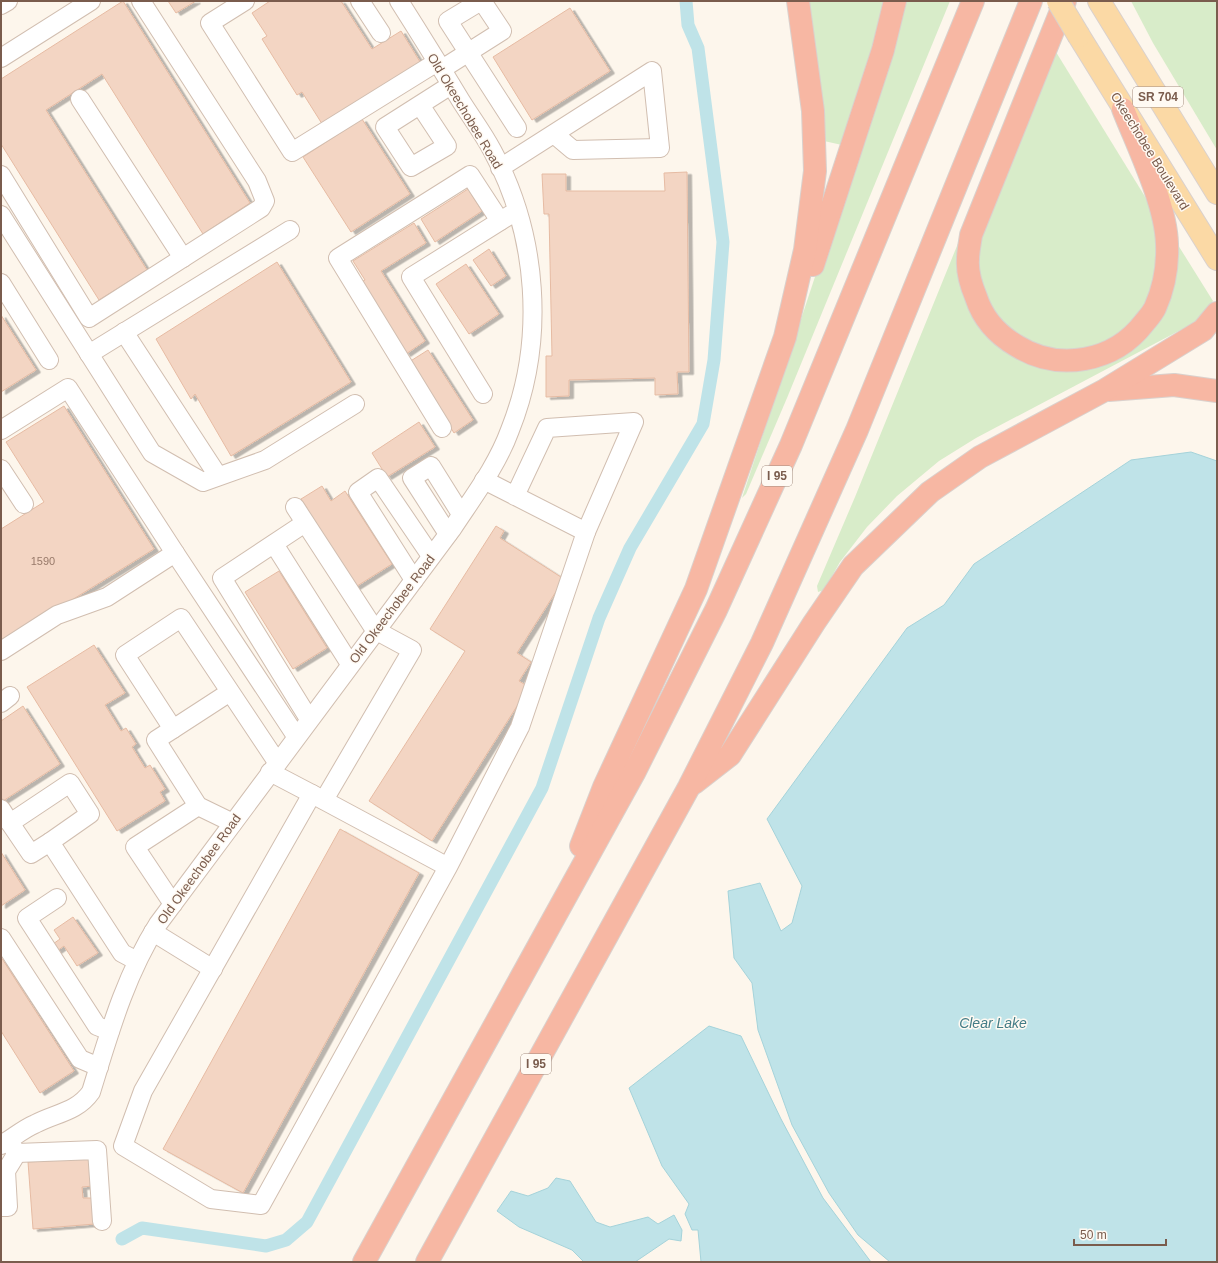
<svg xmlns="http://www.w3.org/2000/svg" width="1218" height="1263" font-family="Helvetica,sans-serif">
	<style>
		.green { fill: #d8ecc9 }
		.water { fill: #bfe3e8; stroke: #a5d3da }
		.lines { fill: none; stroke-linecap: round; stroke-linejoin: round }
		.canal { stroke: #bfe3e8; stroke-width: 13 }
		.building { fill: #f3d5c3; stroke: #e6bba3; filter: url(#shadow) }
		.minor-casing { stroke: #d1beb0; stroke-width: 20 }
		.major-casing { stroke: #dad1cd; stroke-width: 24 }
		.highway-casing { stroke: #dad1cd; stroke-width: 24 }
		.minor { stroke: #fff; stroke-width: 18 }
		.major { stroke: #fbd9a5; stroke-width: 22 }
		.highway { stroke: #f7b7a3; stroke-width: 22 }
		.major-bridge-casing { stroke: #dad1cd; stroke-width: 24; stroke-linecap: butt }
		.major-bridge { stroke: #fbd9a5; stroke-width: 22 }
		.labels { text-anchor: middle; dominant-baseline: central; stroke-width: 3; stroke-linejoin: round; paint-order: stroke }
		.number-label { font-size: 11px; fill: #987a6a }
		.shield { fill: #fffaf3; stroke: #a28b7f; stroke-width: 1 }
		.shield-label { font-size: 12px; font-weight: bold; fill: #7a5c4d }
		.street-label { font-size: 13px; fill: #7a5c4d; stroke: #fffaf3 }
		.water-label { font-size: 14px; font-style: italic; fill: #437c86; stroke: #fffaf3 }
	</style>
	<defs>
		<filter id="shadow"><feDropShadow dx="4.5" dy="2.5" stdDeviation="0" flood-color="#0004"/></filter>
	</defs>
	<rect width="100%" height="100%" fill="#fdf6ec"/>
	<g class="green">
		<path d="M808,1H888L842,145L824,141Z"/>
		<path d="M906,1H950L787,398L746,494L742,498Z"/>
		<path d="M1131,1H1217V150L1153,43Z"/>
		<path d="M1056,52L1144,195L1149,205L1162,245L1152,299L1115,341L1060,354L1008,333L979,287L978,247Z"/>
		<path d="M961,236L1009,348L1119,354L1178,245L1213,301L1201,318L1190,325L976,438L939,461L897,496L867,527L840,562L824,590L818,592L817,586L855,497Z"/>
	</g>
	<g class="water">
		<path d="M1191,452L1217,461V1262H890L858,1235L829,1193L792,1125L758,1030L752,983L734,958L728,891L760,883L781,931L792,923L802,886L767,819L907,628L944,605L974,564L1131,460Z"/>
		<path d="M709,1026L741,1036L781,1119L823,1198L871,1262H701L698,1230H692L685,1214L689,1204L662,1166L629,1088Z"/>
		<path d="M556,1178L570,1181L596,1222L610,1227L648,1217L658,1224L674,1215L682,1230L681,1241L669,1239L635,1262H584L572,1250L519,1227L497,1211L511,1191L528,1196L548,1188Z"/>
	</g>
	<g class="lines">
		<path class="canal" d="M122,1239L142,1228L266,1246L286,1240L307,1222L542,788L599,618L630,548L703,424L714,360L723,242L698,48L688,25L686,1"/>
	</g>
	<g class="building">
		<path d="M123,1L250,203L203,234L102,74L46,110L147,270L99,300L1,144V79Z"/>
		<path d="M168,1H196L176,13Z"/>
		<path d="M270,1H341L372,49L401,31L422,65L324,127L302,92L297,95L262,39L267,36L252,13Z"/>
		<path d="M570,8L610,71L532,120L493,57Z"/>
		<path d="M362,119L410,194L351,232L303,157Z"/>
		<path d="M687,172L689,372H677L678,394L655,395V378L569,380V396L546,397V356H552L549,214H544L542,174H566V191H665L664,173Z"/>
		<path d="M468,189L482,211L435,242L421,219Z"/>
		<path d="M414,223L426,243L381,271L425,341L406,354L361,282L365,280L353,261Z"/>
		<path d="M489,249L506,276L491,286L473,260Z"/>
		<path d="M277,262L351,382L231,456L195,394L191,399L156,339Z"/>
		<path d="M466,264L499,314L469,334L436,284Z"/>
		<path d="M1,315L36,370L1,392Z"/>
		<path d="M428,350L473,420L454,433L409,362Z"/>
		<path d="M64,406L154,549L1,644V529L44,502L6,442Z"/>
		<path d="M419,422L435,447L387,477L372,453Z"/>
		<path d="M322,486L331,501L345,491L392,564L354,588L303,511L307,508L301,499Z"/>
		<path d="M496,526L504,531L500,538L564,579L517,653L531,662L519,681L529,687L432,841L369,801L465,651L430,629Z"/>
		<path d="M279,571L327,648L293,669L245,592Z"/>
		<path d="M94,645L125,693L105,705L121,731L126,728L136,744L132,747L145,768L150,765L165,789L160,792L165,801L117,831L27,687Z"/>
		<path d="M23,706L60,764L3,801L1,797V721Z"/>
		<path d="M340,829L419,873L243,1193L163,1149Z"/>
		<path d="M1,852L25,890L1,906Z"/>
		<path d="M73,917L98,953L77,966L64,946L57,951L53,944L60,939L54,930Z"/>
		<path d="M1,957L74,1071L40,1093L1,1031Z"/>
		<path d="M91,1154L93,1186L82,1187L83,1198H92L95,1224L33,1229L28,1162L80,1159Z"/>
	</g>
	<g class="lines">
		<g class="minor-casing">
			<g id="minor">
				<path d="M245,1L210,23L292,152L437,62"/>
				<path d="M360,1L381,33"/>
				<path d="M481,1L448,21L517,128"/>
				<path d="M1,5L8,1"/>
				<path d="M1,58L91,1"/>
				<path d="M442,69L502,31L482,1"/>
				<path d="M80,99L183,258"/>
				<path d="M420,105L447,146L411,167L385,127L451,85"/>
				<path d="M500,168L652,71L660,148L573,150L554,134"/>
				<path d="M1,175L89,318L261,208L265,201L257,181L141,1"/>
				<path d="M1,215L152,453L203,482L265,460L355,404"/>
				<path d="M1,283L49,360"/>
				<path d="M124,332L218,476"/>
				<path d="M89,354L290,230"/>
				<path d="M483,394L411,277L510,215"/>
				<path d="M442,428L338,258L470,175L500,221"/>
				<path d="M1,430L68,388L175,553L107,597L57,615L1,651"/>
				<path d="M1,469L24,504"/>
				<path d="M484,480L586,532L634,422L547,428L515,496"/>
				<path d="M295,507L375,630L412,650L324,800"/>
				<path d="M305,523L222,578L309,719"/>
				<path d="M448,534L412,478L431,466L461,514"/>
				<path d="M274,544L350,664"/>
				<path d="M175,553L296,736"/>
				<path d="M414,580L358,492L378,478L431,556"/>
				<path d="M230,692L173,729L125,655L181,618L277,762"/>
				<path d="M1,703L10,696"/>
				<path d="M173,729L156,740L198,806L233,823"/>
				<path d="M270,772L312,794"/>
				<path d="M1,809L10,823L70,783L90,814L50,842L122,953L137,961"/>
				<path d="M10,823L31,854L50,842"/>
				<path d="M448,867L312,794L143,1091L123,1146L211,1199L261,1205L448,867L520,727L586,532"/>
				<path d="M57,898L27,918L97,1026L110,1031"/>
				<path d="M173,904L135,847L198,806"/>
				<path d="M153,932L213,969"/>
				<path d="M1,938L80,1059L99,1067"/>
				<path d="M8,1141L17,1153L97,1150L102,1221"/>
				<path d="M1,1145C13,1138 23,1129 35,1124C56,1113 77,1112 91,1092C109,1034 125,976 158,924L452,529C473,497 497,466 510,430C546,340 538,235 492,150C483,133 471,117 461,101C441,68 420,34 399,1"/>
				<path d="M1,1207H8L6,1171L17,1153"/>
			</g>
		</g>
		<g class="major-casing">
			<g id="major">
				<path d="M1099,1L1217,193"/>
				<path d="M1079,36L1217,259"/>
			</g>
		</g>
		<g class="highway-casing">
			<g id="highway">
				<path d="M1065,1L971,235C970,243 968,251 968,259C967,271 971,285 976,297C983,319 998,335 1017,346C1059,372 1114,362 1144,323C1148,318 1152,314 1155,308C1164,288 1168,267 1167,244C1166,204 1138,147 1123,109"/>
				<path d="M813,265L883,50L895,1"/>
				<path d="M1109,390L1174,385L1217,391"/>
				<path d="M694,783L730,755L814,623L853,566L930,492L980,457L1105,390L1203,330L1217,313"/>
				<path d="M581,846L604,787L696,589L785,337L805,250L815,171L813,111L798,1"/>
				<path d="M364,1262L634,773L716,610L791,445L973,1"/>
				<path d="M427,1262L689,787L762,643L857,430L1031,1"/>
			</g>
		</g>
		<use href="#minor" class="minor"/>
		<use href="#major" class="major"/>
		<use href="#highway" class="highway"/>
		<g class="major-bridge-casing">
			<path id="major-bridge" d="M1058,1L1079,36"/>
		</g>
		<use href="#major-bridge" class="major-bridge"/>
	</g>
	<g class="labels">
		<g class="number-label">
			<text x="43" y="561">1590</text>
		</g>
		<g class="shield">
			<rect x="1133" y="87" width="50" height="20" rx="3"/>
			<rect x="762" y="466" width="30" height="20" rx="3"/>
			<rect x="521" y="1054" width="30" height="20" rx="3"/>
		</g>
		<g class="shield-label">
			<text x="1158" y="97">SR 704</text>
			<text x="777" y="476">I 95</text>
			<text x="536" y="1064">I 95</text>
		</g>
		<g class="street-label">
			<text transform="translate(465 111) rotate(59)">Old Okeechobee Road</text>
			<text transform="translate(1150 151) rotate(58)">Okeechobee Boulevard</text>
			<text transform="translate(392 609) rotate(-53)">Old Okeechobee Road</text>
			<text transform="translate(199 869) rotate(-54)">Old Okeechobee Road</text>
		</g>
		<g class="water-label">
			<text x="993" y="1023">Clear Lake</text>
		</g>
	</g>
	<rect width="1218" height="1263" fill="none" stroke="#7a5c4d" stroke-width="4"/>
	<path d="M1074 1239v6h92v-6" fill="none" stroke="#7a5c4d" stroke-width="2"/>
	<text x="1080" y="1239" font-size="12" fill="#7a5c4d" stroke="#fffaf3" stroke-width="3" paint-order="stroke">50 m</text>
</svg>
